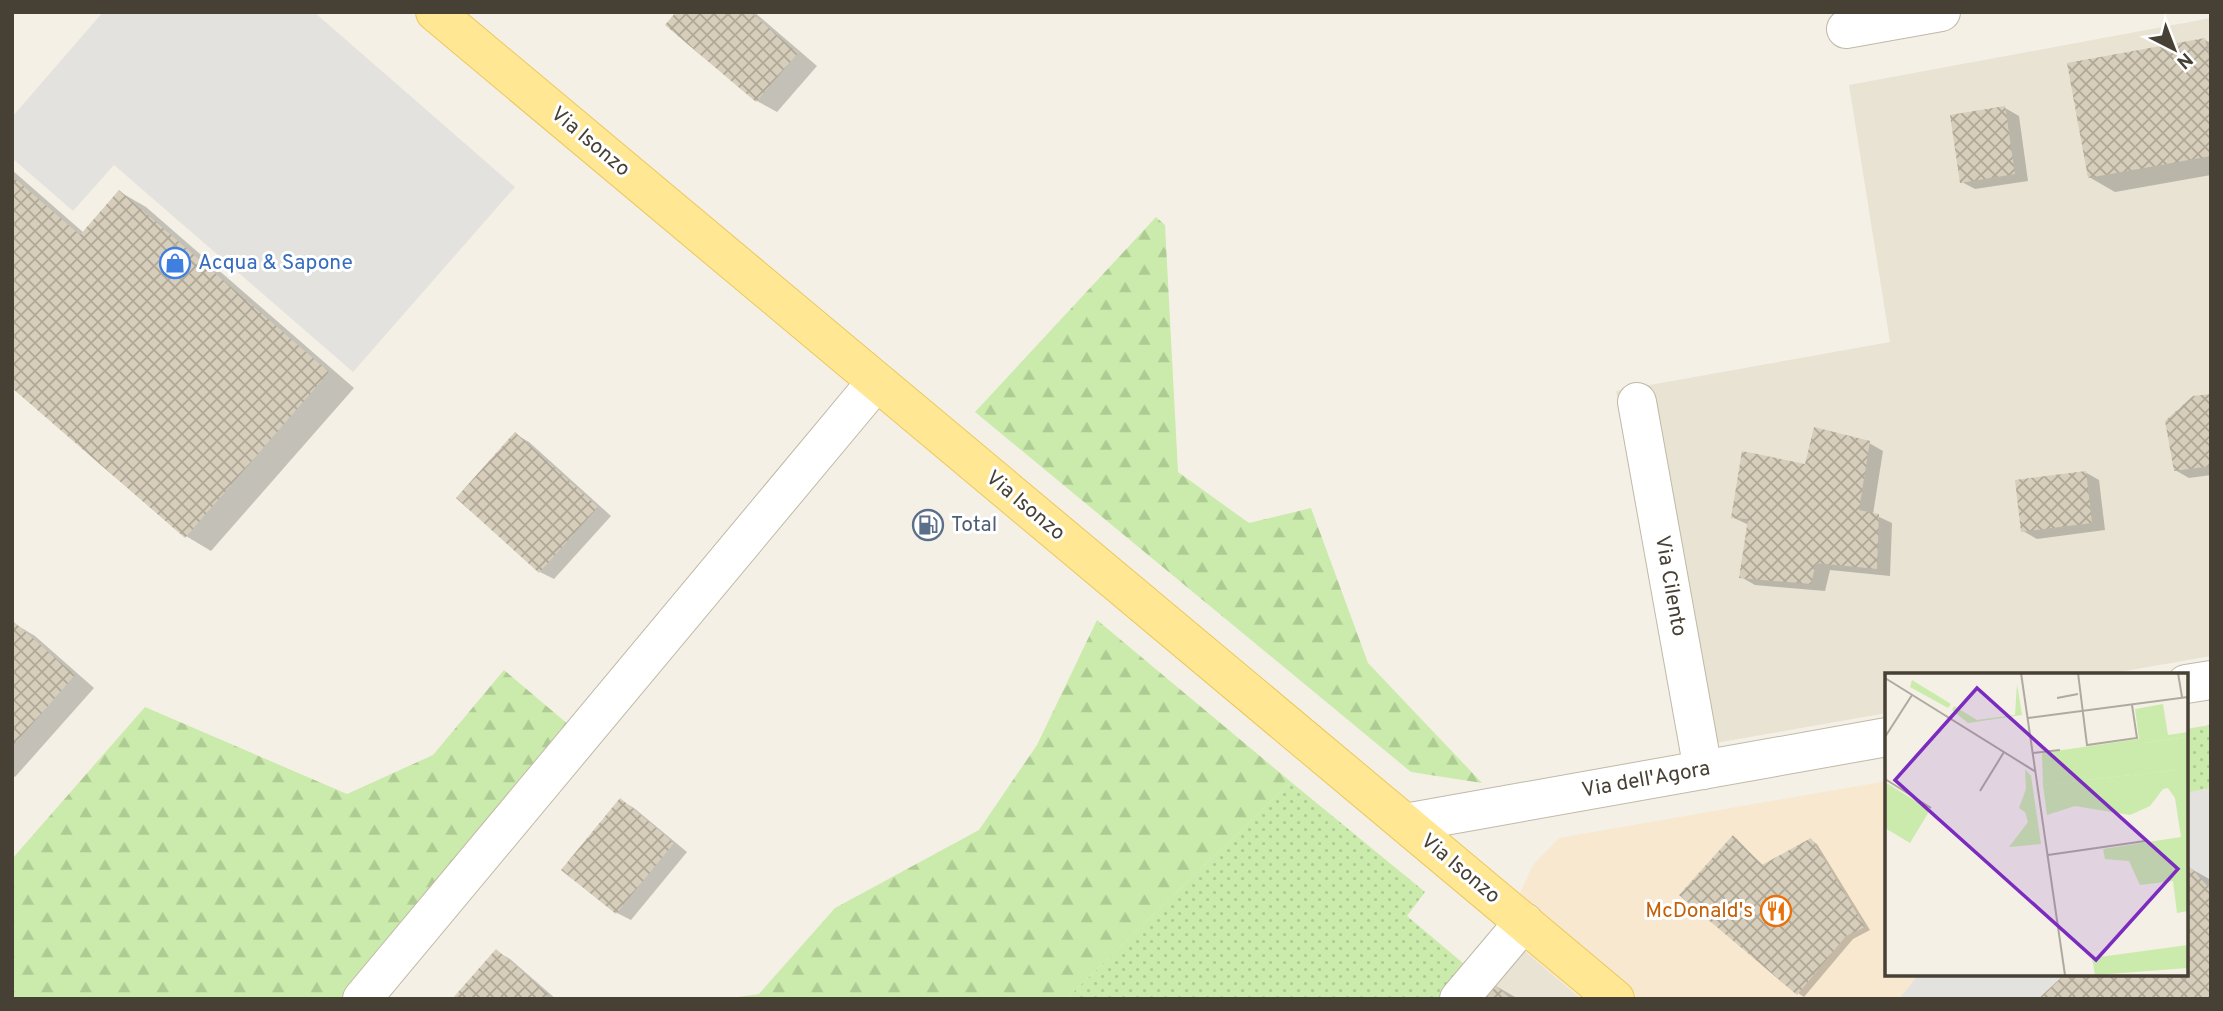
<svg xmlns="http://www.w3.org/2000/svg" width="2223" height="1011" font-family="Overpass,sans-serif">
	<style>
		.residential { fill: #e8e3d3 }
		.commercial { fill: #f7e8cf }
		.grass { fill: url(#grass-dots) }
		.forest { fill: url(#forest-firs) }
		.parking { fill: #e4e2de }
		.shadow { fill: #0003 }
		.building { fill: url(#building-cross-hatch) }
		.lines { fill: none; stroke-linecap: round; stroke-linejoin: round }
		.minor-casing { stroke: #c0b9a7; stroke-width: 40 }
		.major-casing { stroke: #ebc85c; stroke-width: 40 }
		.minor { stroke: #fff; stroke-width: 38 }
		.major { stroke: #ffe793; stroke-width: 38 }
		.labels { text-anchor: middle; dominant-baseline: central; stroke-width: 6; stroke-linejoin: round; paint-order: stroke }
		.street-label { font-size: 21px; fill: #474034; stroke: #fff }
		.shop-label { font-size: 21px; fill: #366cbe; stroke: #fff; text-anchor: start }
		.service-label { font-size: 21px; fill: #4e5e75; stroke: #fff; text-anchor: start }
		.food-label { font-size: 21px; fill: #c56008; stroke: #fff; text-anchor: end }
		.inset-road { fill: none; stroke: #afaa9e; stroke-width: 2 }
		.view { fill: #7b2cbf; fill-opacity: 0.15; stroke: #7b2cbf; stroke-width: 3.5 }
		.inset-edge { fill: none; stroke: #474034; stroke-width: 3.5 }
	</style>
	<defs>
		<pattern id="grass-dots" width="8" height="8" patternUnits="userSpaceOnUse" patternTransform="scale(1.75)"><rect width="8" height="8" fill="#caebab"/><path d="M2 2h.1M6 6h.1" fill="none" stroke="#afcb94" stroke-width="1.8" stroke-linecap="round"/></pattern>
		<pattern id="forest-firs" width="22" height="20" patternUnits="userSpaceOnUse" patternTransform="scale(1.75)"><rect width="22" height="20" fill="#caebab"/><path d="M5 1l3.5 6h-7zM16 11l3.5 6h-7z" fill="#afcb94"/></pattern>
		<pattern id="building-cross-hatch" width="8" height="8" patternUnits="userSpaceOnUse" patternTransform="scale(1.75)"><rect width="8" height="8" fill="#d6cdba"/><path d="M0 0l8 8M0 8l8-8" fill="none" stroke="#afa898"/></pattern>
	</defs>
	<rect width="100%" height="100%" fill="#f4f0e5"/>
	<g class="residential">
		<path d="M2211,18V656L2102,675H1887V713L1681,749L1616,391L1890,342L1849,85Z"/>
		<path d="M1502,932L1581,999H1446Z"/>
	</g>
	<path class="commercial" d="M2211,725V999H1581L1502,932L1533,865L1559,838L1887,781V974H2186V729Z"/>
	<g class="grass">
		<path d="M2211,725V788L2186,793V729Z"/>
		<path d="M1291,782L1425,892L1407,916L1470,969L1446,999H1066Z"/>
	</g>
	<g class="forest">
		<path d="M1156,217L1165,225L1178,472L1249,523L1311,508L1368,663L1482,783L1411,772L975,412Z"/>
		<path d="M1097,620L1291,782L1066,999H724L759,994L835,908L979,830L1037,745Z"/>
		<path d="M504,670L569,725L344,999H12V859L145,707L347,794L433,755Z"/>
	</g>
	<g class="parking">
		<path d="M103,12H314L515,187L353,372L114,165L73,211L12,158V117Z"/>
		<path d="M2211,788V890L2188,865L2186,866V793Z"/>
		<path d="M1919,974H2065L2038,999H1899Z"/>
	</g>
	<g class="shadow">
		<path d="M678,12H754L817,66L777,112L757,101Z"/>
		<path d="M2205,40L2211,43V175L2115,192L2089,177Z"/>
		<path d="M2005,108L2019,116L2028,181L1975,189L1962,182Z"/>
		<path d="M12,170L84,233L120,192L146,207L354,388L211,551L186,536L12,385Z"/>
		<path d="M2211,395V475L2189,478L2175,470Z"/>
		<path d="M515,434L529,442L611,516L554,579L540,572Z"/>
		<path d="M1869,443L1883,451L1873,514L1892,523L1890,576L1830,570L1825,591L1755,585L1741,577L1749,525L1732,517L1807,466Z"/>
		<path d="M2085,472L2099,480L2105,530L2037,539L2023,531Z"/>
		<path d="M15,624L35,636L94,688L15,777L12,775V627Z"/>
		<path d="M620,800L634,808L687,852L631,920L617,913Z"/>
		<path d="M1733,837L1764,866L1811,840L1817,844L1870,930L1853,939L1804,997L1798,993Z"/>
		<path d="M2188,867L2211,880V999L2186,974Z"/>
		<path d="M496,951L510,959L556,999H454Z"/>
		<path d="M1489,982L1515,997L1517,999H1476Z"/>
	</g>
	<g class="building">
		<path d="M676,12H750L798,53L756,102L665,25Z"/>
		<path d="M2205,38L2211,67V156L2088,178L2067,63Z"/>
		<path d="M2005,106L2015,174L1960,183L1950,115Z"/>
		<path d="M12,176L80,235L119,190L329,372L185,538L12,388Z"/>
		<path d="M2211,394V466L2174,471L2165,421L2193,396Z"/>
		<path d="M1814,427L1870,441L1859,510L1879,514L1877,569L1816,563L1811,584L1739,578L1748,519L1731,518L1742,451L1805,464Z"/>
		<path d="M515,432L598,507L539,573L456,498Z"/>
		<path d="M2086,471L2092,523L2021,532L2015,480Z"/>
		<path d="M14,622L75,675L12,747V624Z"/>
		<path d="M620,798L674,843L616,914L561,870Z"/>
		<path d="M1733,835L1762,865L1811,838L1865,927L1846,936L1797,995L1679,895Z"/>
		<path d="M2188,865L2211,890V999H2038L2065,974H2186V866Z"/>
		<path d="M496,949L548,994L544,999H452Z"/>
		<path d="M1489,980L1511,999H1474Z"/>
	</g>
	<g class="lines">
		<g class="minor-casing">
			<g id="minor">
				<path d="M1846,29L1941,12"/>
				<path d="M1637,402L1703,770"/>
				<path d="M2186,684L2211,680"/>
				<path d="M1405,823L1887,737"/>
				<path d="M362,999L876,382"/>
				<path d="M1459,999L1524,922"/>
			</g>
		</g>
		<g class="major-casing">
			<path id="major" d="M435,12L1615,999"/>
		</g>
		<use href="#minor" class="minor"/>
		<use href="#major" class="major"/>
	</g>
	<defs>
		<g id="shop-ring" transform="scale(1.575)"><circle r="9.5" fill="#fff" stroke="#3f7fe0" stroke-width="1.5"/><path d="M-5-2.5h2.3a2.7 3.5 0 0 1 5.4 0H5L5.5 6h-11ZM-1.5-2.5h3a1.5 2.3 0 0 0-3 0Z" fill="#3f7fe0"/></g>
		<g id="fuel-ring" transform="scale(1.575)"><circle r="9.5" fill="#fff" stroke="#5c6f8a" stroke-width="1.5"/><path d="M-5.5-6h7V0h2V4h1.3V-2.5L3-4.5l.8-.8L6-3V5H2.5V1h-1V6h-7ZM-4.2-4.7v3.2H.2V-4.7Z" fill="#5c6f8a"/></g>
		<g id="restaurant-ring" transform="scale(1.575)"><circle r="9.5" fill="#fff" stroke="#e8710a" stroke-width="1.5"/><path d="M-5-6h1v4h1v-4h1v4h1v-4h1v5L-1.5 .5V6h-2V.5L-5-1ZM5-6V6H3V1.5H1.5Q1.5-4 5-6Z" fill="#e8710a"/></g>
	</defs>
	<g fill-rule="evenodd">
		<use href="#shop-ring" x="175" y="263"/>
		<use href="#fuel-ring" x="928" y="525"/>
		<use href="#restaurant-ring" x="1776" y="911"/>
	</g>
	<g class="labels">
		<g class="street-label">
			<text transform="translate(590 142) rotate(40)">Via Isonzo</text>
			<text transform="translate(1025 506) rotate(40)">Via Isonzo</text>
			<text transform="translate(1670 586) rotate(80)">Via Cilento</text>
			<text transform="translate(1646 780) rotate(-10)">Via dell'Agora</text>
			<text transform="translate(1460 869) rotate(40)">Via Isonzo</text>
		</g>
		<g class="shop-label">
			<text x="198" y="263">Acqua &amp; Sapone</text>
		</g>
		<g class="service-label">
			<text x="951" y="525">Total</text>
		</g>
		<g class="food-label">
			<text x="1753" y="911">McDonald's</text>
		</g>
	</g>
	<g transform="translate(1885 673)">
		<rect width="303" height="303" fill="#f4f0e5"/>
		<path d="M27,7L66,31L63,35L25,14ZM132,11L137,42L83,50L67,37L69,33L92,47L130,42ZM278,31L283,62L303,59V64L258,70L290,86L292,97L158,112L157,80L254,66L250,36Z" fill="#caebab"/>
		<path d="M303,64V238L292,240L288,208L255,212L244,188L220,186L218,176L296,164L290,125L283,115L278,116L265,133L245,142L190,133L162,142L158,112L291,97L290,86L260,90L258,70ZM140,96L146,103L156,171L124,174L143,149L140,139L134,135L141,116ZM303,272V295L210,302L207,285Z" fill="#caebab"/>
		<path d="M0,109L45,137L25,170L0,155Z" fill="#caebab"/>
		<path class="inset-road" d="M136,0L180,302M193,0L202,72L252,65L247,32M293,0L297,24M0,5L151,99M172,25L193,21M143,45L303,24M0,64L27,22M148,80L175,77M0,106L46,135M95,118L119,79M163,182L260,168"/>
		<path class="view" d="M92,15L293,196L211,287L10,107Z"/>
		<rect width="303" height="303" class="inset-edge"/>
	</g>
	<rect width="2223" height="1011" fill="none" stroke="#474034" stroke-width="28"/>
	<g transform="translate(2174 49) rotate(138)" stroke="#ffffff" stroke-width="5" paint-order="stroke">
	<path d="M0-5L12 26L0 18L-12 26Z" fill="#474034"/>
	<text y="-10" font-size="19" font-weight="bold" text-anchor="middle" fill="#474034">N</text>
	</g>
</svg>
